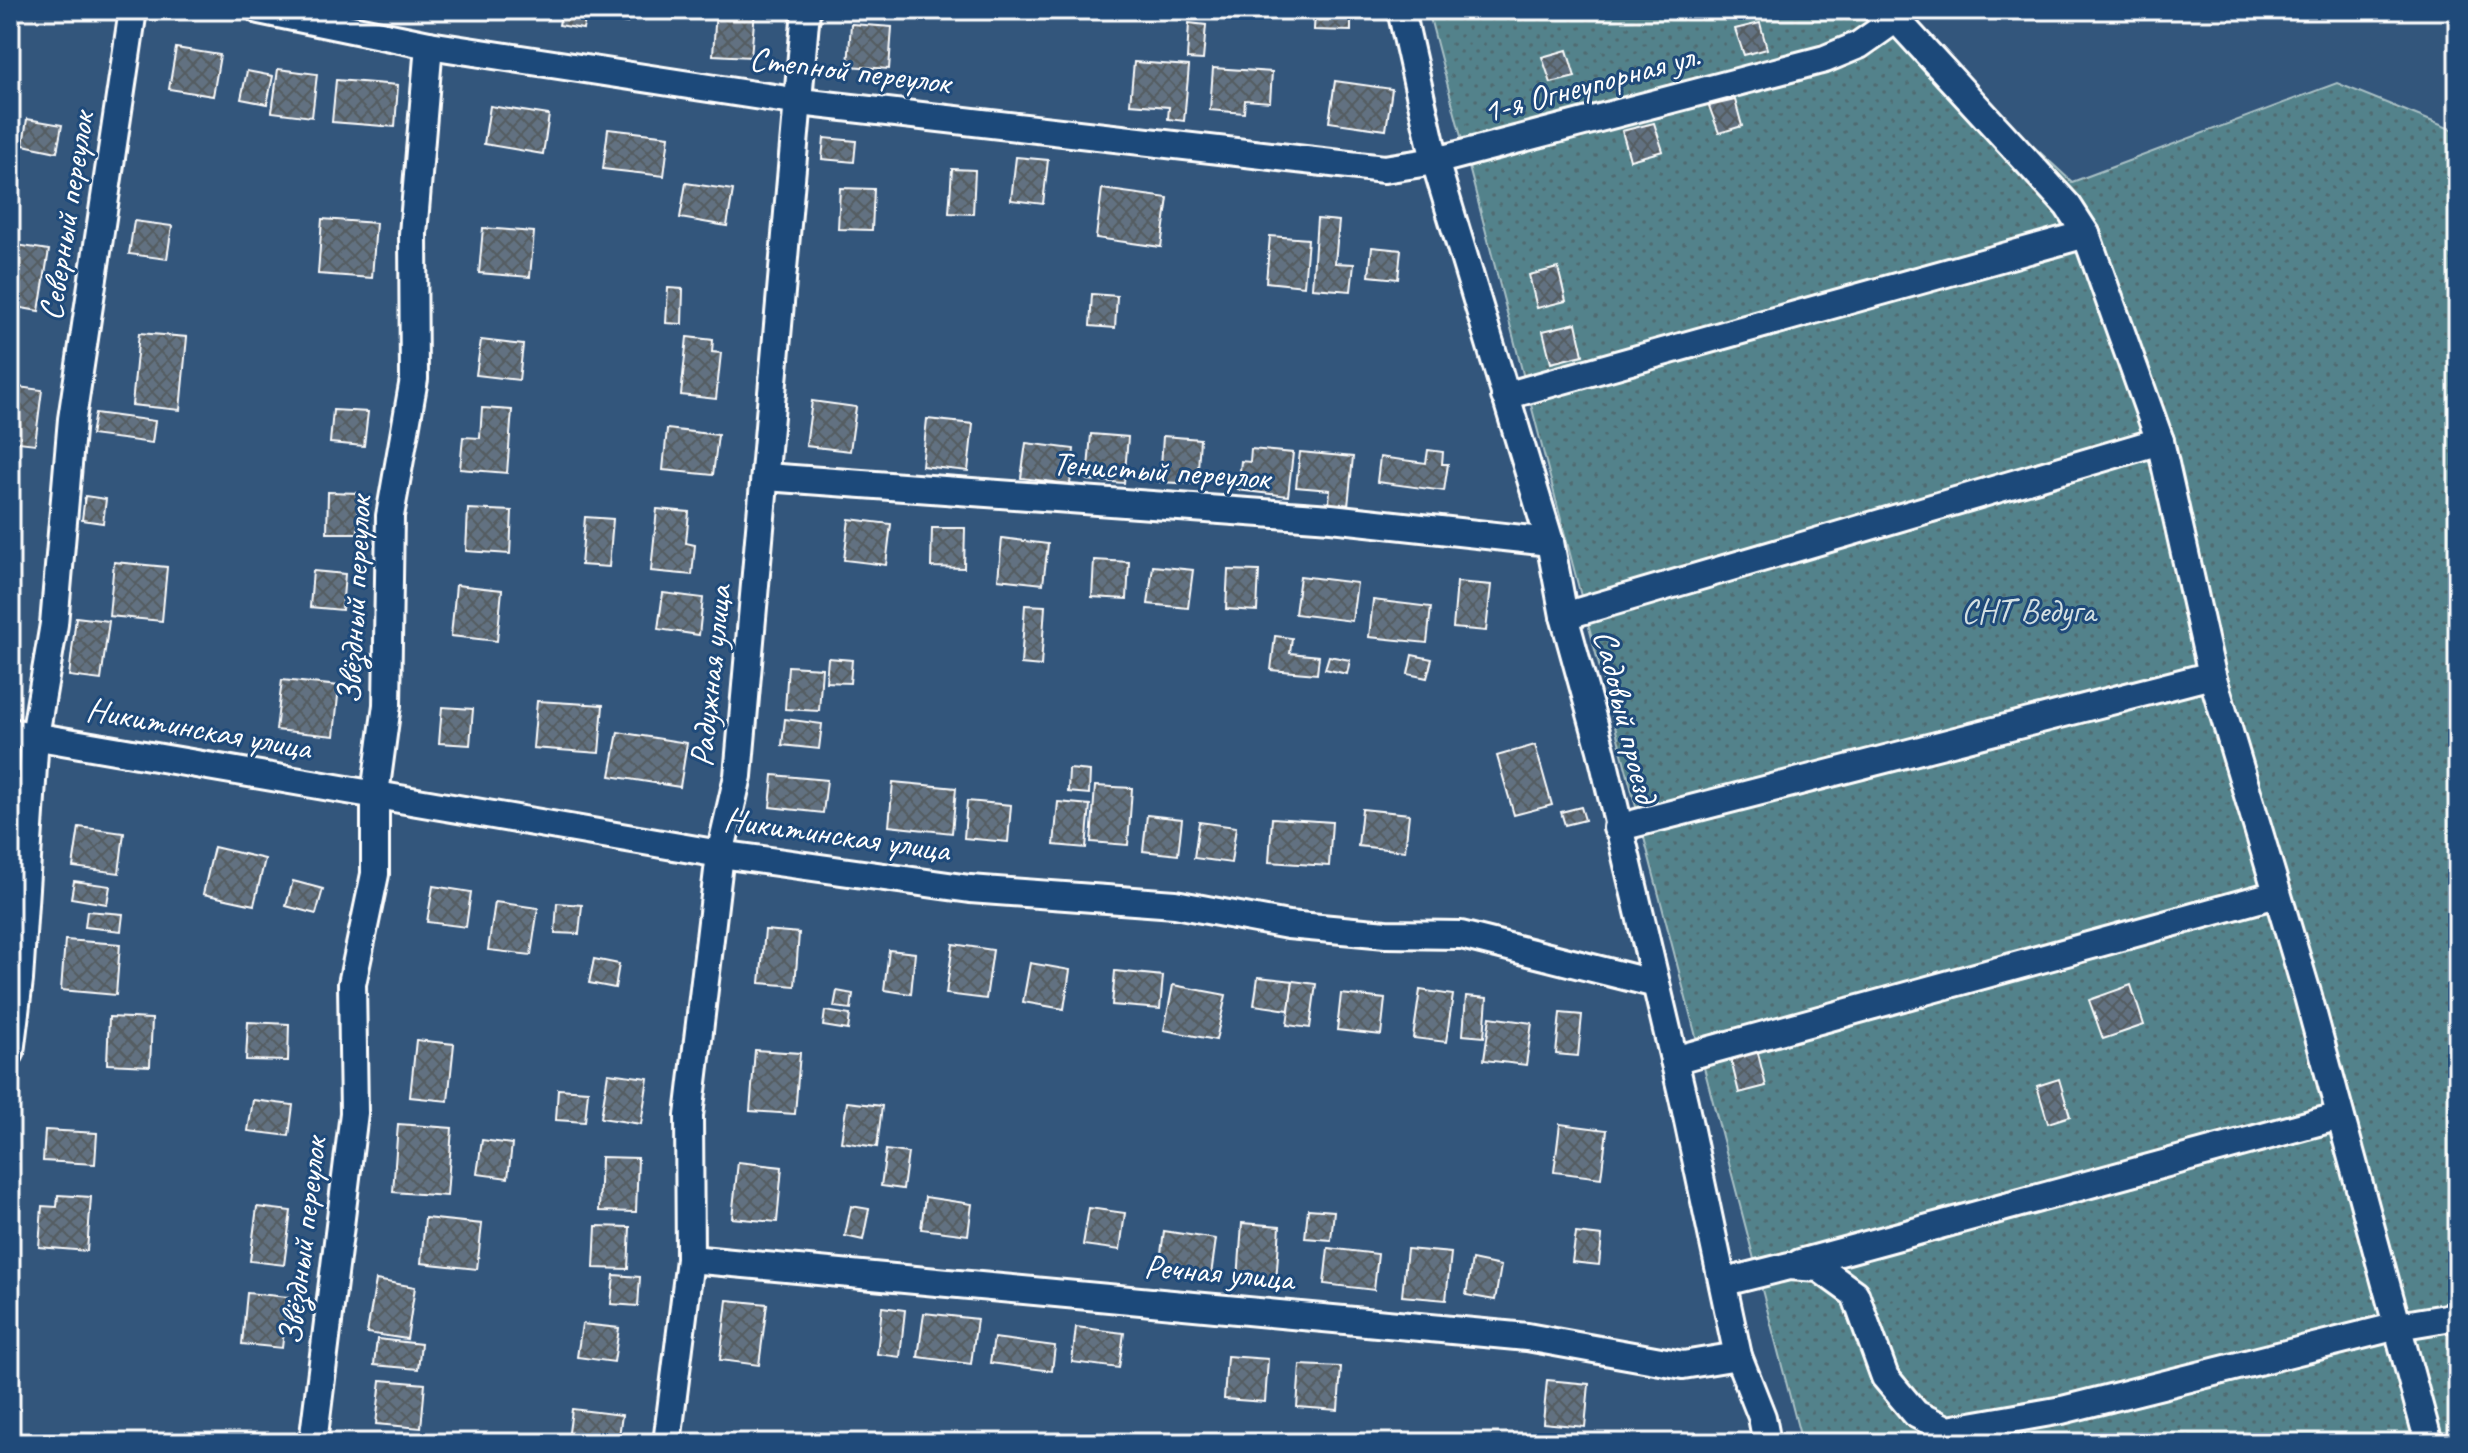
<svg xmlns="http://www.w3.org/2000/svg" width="2468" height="1453" font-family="Caveat,sans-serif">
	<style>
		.park { fill: url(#park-dots); stroke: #a9c0c5; stroke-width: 2 }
		.building { fill: url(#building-cross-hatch); stroke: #fff; stroke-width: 2 }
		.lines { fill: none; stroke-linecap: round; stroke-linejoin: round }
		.minor-casing { stroke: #fff; stroke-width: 32 }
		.minor { stroke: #1f4a7a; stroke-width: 26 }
		.labels { text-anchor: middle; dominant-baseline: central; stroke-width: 6; stroke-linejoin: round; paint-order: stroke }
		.street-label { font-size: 34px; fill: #fff; stroke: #1f4a7a }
		.park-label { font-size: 34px; fill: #d4e0e2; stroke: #1f4a7a }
	</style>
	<defs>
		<pattern id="park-dots" width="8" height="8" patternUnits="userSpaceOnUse" patternTransform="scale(2)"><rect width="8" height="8" fill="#53828b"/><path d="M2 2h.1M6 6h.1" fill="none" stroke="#506a6f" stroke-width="1.8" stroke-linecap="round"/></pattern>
		<pattern id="building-cross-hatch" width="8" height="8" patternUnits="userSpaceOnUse" patternTransform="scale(2)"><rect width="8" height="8" fill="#627181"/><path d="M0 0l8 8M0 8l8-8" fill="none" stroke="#555b61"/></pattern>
	</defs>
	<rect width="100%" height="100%" fill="#33567c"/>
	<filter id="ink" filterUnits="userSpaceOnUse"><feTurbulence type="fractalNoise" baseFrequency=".0125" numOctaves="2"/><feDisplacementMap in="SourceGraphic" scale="16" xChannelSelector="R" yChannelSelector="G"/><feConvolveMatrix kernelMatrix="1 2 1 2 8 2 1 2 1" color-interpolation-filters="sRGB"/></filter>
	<g filter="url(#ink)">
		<path class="park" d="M1428,10H1886L2072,182L2337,83L2458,132V1443H1802Z"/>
		<g class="building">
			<path d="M562,10H630L627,23L586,15L583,29L559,25Z"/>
			<path d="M716,10H755L751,57L713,55Z"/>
			<path d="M854,10H891L890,15Z"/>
			<path d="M1315,10H1351V31L1314,30Z"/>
			<path d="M1189,23L1206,25L1203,60L1187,59Z"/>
			<path d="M1760,23L1767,49L1744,55L1735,29Z"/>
			<path d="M851,24L892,27L889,69L848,66Z"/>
			<path d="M176,48L220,55L213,96L169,89Z"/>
			<path d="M1567,50L1575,77L1551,83L1542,57Z"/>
			<path d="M1134,62L1189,66L1184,121L1168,119L1169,107L1130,104Z"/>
			<path d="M1213,68L1272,72L1270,102L1245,100L1244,113L1210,110Z"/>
			<path d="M278,69L317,74L312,117L272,112Z"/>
			<path d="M247,71L273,76L267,104L241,99Z"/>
			<path d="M336,80L398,85L395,127L332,122Z"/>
			<path d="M1335,81L1392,89L1386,130L1329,122Z"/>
			<path d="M1735,100L1742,126L1719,133L1709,106Z"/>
			<path d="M490,106L549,115L543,154L484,144Z"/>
			<path d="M27,119L62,125L57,152L23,145Z"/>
			<path d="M1654,123L1663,151L1630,160L1622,131Z"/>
			<path d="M608,129L669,136L664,176L603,169Z"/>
			<path d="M824,138L856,141L854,162L822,159Z"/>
			<path d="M1016,157L1048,160L1043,204L1011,200Z"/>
			<path d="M952,169L975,170L973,214L949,213Z"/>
			<path d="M686,183L733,190L727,226L680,218Z"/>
			<path d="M840,188L874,189L872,230L838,229Z"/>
			<path d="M1102,189L1168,198L1161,247L1096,238Z"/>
			<path d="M322,219L376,223L372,278L318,274Z"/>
			<path d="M1317,219L1339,221L1335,263L1354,264L1351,291L1312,288Z"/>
			<path d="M134,221L172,226L167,259L129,254Z"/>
			<path d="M483,228L534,232L530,277L479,273Z"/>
			<path d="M1270,236L1308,239L1304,286L1266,282Z"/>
			<path d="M10,244L49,250L39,311L10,306Z"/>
			<path d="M1372,247L1401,250L1398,279L1369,276Z"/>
			<path d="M1558,268L1566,301L1537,308L1529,275Z"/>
			<path d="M668,288L683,289L682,324L666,323Z"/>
			<path d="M1092,294L1117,296L1115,328L1090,326Z"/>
			<path d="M1576,323L1583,355L1551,363L1543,331Z"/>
			<path d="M139,333L187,337L180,410L132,405Z"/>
			<path d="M687,337L713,340L712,352L721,353L716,399L681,395Z"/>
			<path d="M481,340L523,345L519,380L476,375Z"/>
			<path d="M10,386L42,390L35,444L11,441L10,451Z"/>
			<path d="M812,401L856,407L850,451L806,446Z"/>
			<path d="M482,408L512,410L507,473L460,469L463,437L480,438Z"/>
			<path d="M333,410L368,412L364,446L330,443Z"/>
			<path d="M95,413L155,421L152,443L91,435Z"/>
			<path d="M927,419L973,424L968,471L922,466Z"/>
			<path d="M667,429L718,435L713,475L663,470Z"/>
			<path d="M1091,434L1128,437L1124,483L1087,480Z"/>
			<path d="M1163,436L1200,439L1197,484L1160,482Z"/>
			<path d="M1026,443L1074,449L1070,484L1021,478Z"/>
			<path d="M1251,449L1293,453L1288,496L1238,490L1241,461L1250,462Z"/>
			<path d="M1428,450L1443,452L1442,464H1448L1444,491L1377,482L1380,457L1426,463Z"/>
			<path d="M1300,452L1353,457L1348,506L1329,504L1330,490L1296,487Z"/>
			<path d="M328,492L359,493L358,533H327Z"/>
			<path d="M85,496L106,499L103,523L82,520Z"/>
			<path d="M468,509L512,511L510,554L466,551Z"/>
			<path d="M657,509L689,512L686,543L695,545L692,575L651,571Z"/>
			<path d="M585,517L613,519L609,567L581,565Z"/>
			<path d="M849,519L891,524L886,565L844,560Z"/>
			<path d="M932,528H965L964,568L931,567Z"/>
			<path d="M1002,538L1048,544L1043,584L998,579Z"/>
			<path d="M1094,560L1129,562L1127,599L1092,597Z"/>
			<path d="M114,562L167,567L162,621L109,616Z"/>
			<path d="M1153,566L1193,570L1188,608L1148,604Z"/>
			<path d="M1228,570L1259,571L1257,611L1226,609Z"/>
			<path d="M313,571L345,574L342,610L310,607Z"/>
			<path d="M1300,576L1357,583L1352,621L1295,614Z"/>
			<path d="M1457,582L1491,585L1486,631L1453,628Z"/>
			<path d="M456,585L502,590L497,641L451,636Z"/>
			<path d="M663,593L703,598L699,635L658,629Z"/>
			<path d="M1373,600L1431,607L1427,643L1369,637Z"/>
			<path d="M1025,605L1045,606L1041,666L1021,664Z"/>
			<path d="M76,617L109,621L101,680L69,676Z"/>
			<path d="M1275,636L1292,638L1290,653L1319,656L1317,674L1271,670Z"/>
			<path d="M1412,655L1432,659L1427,678L1408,674Z"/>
			<path d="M1329,656L1350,660L1347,674L1325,669Z"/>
			<path d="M828,658L852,660L850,683L826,682Z"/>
			<path d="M788,666L822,668L819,711L785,709Z"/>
			<path d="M282,680L339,686L334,736L276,730Z"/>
			<path d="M537,701L603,705L599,753L533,748Z"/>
			<path d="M442,707L473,709L470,745L439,743Z"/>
			<path d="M785,719L822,724L819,749L782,745Z"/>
			<path d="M618,732L687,743L680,787L610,776Z"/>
			<path d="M1535,745L1552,805L1514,815L1497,756Z"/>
			<path d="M1069,769L1090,771L1089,794L1068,792Z"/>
			<path d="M773,775L827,780L823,813L770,807Z"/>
			<path d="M893,782L956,788L952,833L889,826Z"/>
			<path d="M1095,786L1132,788L1128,845L1091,842Z"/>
			<path d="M967,801L1011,805L1008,842L964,838Z"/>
			<path d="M1058,802L1090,805L1086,848L1054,845Z"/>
			<path d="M1581,807L1585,820L1565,825L1561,812Z"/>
			<path d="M1362,809L1409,814L1405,851L1358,846Z"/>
			<path d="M1147,815L1182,819L1178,855L1143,851Z"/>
			<path d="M1272,818L1332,822L1329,866L1269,862Z"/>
			<path d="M1199,822L1236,827L1231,863L1194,858Z"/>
			<path d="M79,827L124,833L119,873L73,867Z"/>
			<path d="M214,847L265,859L254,905L203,894Z"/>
			<path d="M74,881L110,886L107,904L71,898Z"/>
			<path d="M293,881L323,889L316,914L286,906Z"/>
			<path d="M433,886L471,892L466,927L427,922Z"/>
			<path d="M495,902L538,908L531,955L488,950Z"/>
			<path d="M557,903L582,905L579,934L555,933Z"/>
			<path d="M87,911L123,914L121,931L85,927Z"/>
			<path d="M765,930L799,933L795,986L760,983Z"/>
			<path d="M65,940L120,944L116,995L61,990Z"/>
			<path d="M953,944L993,950L986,999L946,994Z"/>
			<path d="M889,950L915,953L911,994L884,990Z"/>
			<path d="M594,959L619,964L615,988L589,983Z"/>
			<path d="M1030,963L1070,970L1064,1009L1023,1002Z"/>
			<path d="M1115,971L1163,976L1160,1009L1112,1005Z"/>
			<path d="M1258,977L1293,981L1289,1010L1254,1005Z"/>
			<path d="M1293,981L1316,984L1310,1028L1287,1025Z"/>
			<path d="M1173,985L1226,995L1216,1040L1164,1030Z"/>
			<path d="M2131,985L2144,1025L2103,1039L2089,1000Z"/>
			<path d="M1420,990L1453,995L1446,1042L1413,1038Z"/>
			<path d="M837,991L853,994L851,1009L834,1007Z"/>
			<path d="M1341,994L1385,999L1381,1035L1337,1030Z"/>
			<path d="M1466,996L1487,998L1484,1037L1463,1035Z"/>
			<path d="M825,1011L850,1015L848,1030L823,1026Z"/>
			<path d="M1560,1013L1582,1015L1578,1056L1556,1054Z"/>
			<path d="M109,1017L152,1019L150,1066L107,1064Z"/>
			<path d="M1490,1017L1532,1023L1526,1065L1484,1060Z"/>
			<path d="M248,1022L289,1024L288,1061L246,1060Z"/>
			<path d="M416,1040L454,1044L448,1101L410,1097Z"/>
			<path d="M1757,1049L1766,1086L1739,1093L1730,1056Z"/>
			<path d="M755,1050L800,1053L795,1114L750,1111Z"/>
			<path d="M608,1073L648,1078L641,1124L601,1118Z"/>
			<path d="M2059,1079L2070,1116L2048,1123L2037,1086Z"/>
			<path d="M558,1089L588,1091L585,1122L556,1120Z"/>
			<path d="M253,1100L293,1105L289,1136L248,1131Z"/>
			<path d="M847,1102L882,1106L877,1147L841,1142Z"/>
			<path d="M398,1124L452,1128L447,1196L393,1192Z"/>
			<path d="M1560,1124L1607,1130L1601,1178L1554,1172Z"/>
			<path d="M45,1130L97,1133L95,1164L43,1161Z"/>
			<path d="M482,1140L512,1144L508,1178L477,1174Z"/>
			<path d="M886,1150L908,1153L903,1189L881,1186Z"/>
			<path d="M601,1157L638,1158L636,1212L599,1211Z"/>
			<path d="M738,1162L782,1167L777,1222L732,1218Z"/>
			<path d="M58,1195L91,1197L87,1251L39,1247L42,1206L57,1207Z"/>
			<path d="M925,1197L972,1204L968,1235L921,1229Z"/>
			<path d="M851,1206L869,1209L863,1240L845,1236Z"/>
			<path d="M257,1207L291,1211L284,1265L250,1261Z"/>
			<path d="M1089,1208L1125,1213L1120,1250L1083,1245Z"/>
			<path d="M1308,1209L1334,1211L1331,1240L1305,1238Z"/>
			<path d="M425,1218L482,1224L477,1269L421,1263Z"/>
			<path d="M1242,1223L1280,1226L1276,1283L1238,1280Z"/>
			<path d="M596,1226L630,1227L628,1269L594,1268Z"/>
			<path d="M1164,1231L1216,1239L1211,1275L1159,1268Z"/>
			<path d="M1576,1233L1602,1236L1599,1265L1572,1262Z"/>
			<path d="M1328,1248L1378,1254L1374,1290L1324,1284Z"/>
			<path d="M1407,1249L1451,1253L1446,1300L1402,1296Z"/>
			<path d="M1472,1260L1501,1266L1495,1300L1466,1295Z"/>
			<path d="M614,1275L640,1277L638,1306L611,1304Z"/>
			<path d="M376,1280L415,1287L407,1339L367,1333Z"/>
			<path d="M247,1293L288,1297L282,1348L242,1344Z"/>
			<path d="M727,1300L767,1304L759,1365L720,1360Z"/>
			<path d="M882,1307L905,1310L900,1357L877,1354Z"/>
			<path d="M924,1313L977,1319L971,1364L918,1357Z"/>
			<path d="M582,1324L619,1328L614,1362L577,1357Z"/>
			<path d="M1076,1327L1124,1333L1119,1368L1072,1362Z"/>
			<path d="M994,1338L1055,1346L1052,1371L990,1363Z"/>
			<path d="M377,1339L421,1344L418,1369L374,1365Z"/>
			<path d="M1227,1356L1268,1359L1265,1402L1224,1399Z"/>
			<path d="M1300,1365L1341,1367L1338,1410L1297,1407Z"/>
			<path d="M381,1380L425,1384L421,1428L376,1424Z"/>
			<path d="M1547,1380L1589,1384L1585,1427L1543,1423Z"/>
			<path d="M572,1409L622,1415L618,1443L568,1440Z"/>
		</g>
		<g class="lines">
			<g class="minor-casing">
				<g id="minor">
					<path d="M259,10L429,45L800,102L1384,169L1435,161L1825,59L1859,45L1896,19"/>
					<path d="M1401,10L1435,161L1550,542L1564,616L1601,750L1684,1102L1738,1356L1762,1417L1767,1443"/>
					<path d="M1877,10L1896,19L2068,206L2086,234L2160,441L2212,675L2308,996L2429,1443"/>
					<path d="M1505,396L2086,234"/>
					<path d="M766,477L1331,518L1550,542"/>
					<path d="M1564,616L2160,441"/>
					<path d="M10,732L720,854L970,889L1175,904L1288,925L1386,934L1461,935L1656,984"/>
					<path d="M1617,828L2212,675"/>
					<path d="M10,1053L19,980L35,736L54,624L72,419L133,10"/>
					<path d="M1674,1060L2277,894"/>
					<path d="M690,1259L1527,1337L1683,1365L1738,1356"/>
					<path d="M1800,1263L2340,1116"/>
					<path d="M1725,1282L1789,1266L1819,1268L1855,1294L1885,1377L1916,1414L1948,1430L2062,1410L2398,1326L2458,1316"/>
					<path d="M313,1443L354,1113L352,984L375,874V794L387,705L390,516L414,379L413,234L429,45"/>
					<path d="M667,1443L690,1259L689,1116L720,854L738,776L806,10"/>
				</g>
			</g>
			<use href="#minor" class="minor"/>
		</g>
	</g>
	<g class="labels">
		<g class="street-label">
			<text transform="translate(850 70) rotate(7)">Степной переулок</text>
			<text transform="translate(1591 83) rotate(-15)">1-я Огнеупорная ул.</text>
			<text transform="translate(66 216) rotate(-81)">Северный переулок</text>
			<text transform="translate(1161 470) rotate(4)">Тенистый переулок</text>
			<text transform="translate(354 600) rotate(-87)">Звёздный переулок</text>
			<text transform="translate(710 676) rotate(-84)">Радужная улица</text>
			<text transform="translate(1626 716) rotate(76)">Садовый проезд</text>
			<text transform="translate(199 728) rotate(10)">Никитинская улица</text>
			<text transform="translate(837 834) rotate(8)">Никитинская улица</text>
			<text transform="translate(302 1241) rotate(-83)">Звёздный переулок</text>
			<text transform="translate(1219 1272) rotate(5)">Речная улица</text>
		</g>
		<g class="park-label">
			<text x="2028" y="610">СНТ Ведуга</text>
		</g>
	</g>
	<rect width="2468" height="1453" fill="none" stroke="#1f4a7a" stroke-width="40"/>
	<rect x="20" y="20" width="2428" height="1413" fill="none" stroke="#fff" stroke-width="3" filter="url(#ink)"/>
</svg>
